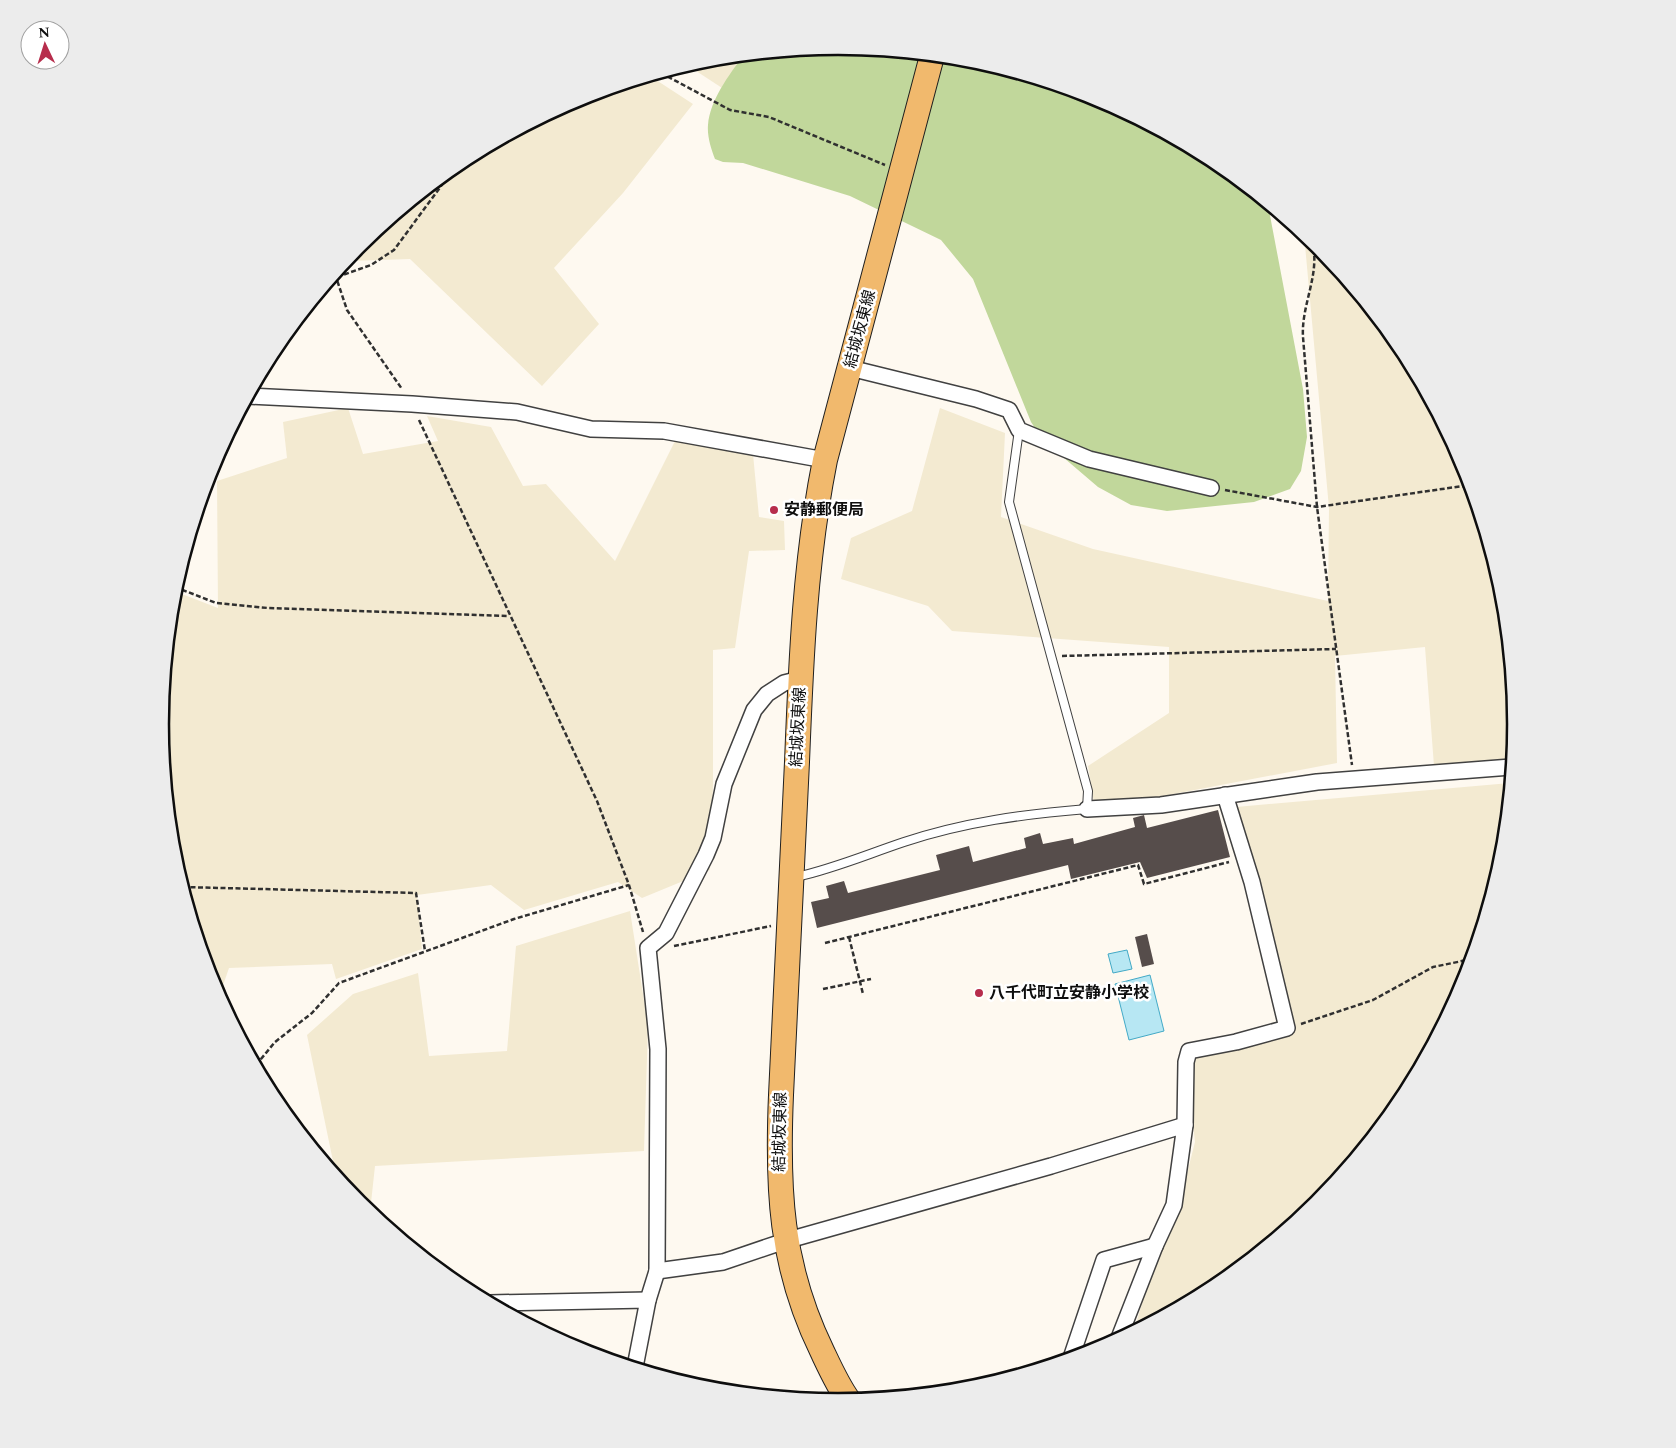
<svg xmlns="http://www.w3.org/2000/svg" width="1676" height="1448" font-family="Spectral,'Noto Sans JP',serif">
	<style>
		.farmland { fill: #f3ead1 }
		.forest { fill: #c1d79b }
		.water { fill: #b7e7f3; stroke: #42a9c6 }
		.building { fill: #564d4b }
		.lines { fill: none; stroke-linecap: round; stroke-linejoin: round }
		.service-casing { stroke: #414141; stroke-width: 10 }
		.minor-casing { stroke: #414141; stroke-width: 18 }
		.primary-casing { stroke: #1f1f1f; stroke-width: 26 }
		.path { stroke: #303030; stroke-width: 2.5; stroke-dasharray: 5 2.5; stroke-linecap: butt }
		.service { stroke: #fff; stroke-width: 8 }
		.minor { stroke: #fff; stroke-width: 15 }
		.primary { stroke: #f1b96d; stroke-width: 24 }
		.poi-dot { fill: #b72d4c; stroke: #fff; stroke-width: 2 }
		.labels { text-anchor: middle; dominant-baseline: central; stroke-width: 5; stroke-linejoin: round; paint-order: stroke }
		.street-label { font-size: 16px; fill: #0e0e0e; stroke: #fff }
		.poi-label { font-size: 16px; font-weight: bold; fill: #0e0e0e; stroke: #fff; text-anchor: start }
		.rim { fill: none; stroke: #0e0e0e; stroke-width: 2.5 }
	</style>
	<rect width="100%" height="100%" fill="#fef9f0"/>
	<g class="farmland">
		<path d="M753,55L742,101L687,65L706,59Z"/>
		<path d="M650,76L693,104L623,193L554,268L599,324L542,386L410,259L350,261L347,259L359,245L462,160L579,98Z"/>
		<path d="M1304,234L1317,245L1402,348L1464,465L1503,592L1516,724L1512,762L1434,766L1425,647L1335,656L1337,763L1095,809L1088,766L1169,713V647L952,631L928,606L841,579L851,538L912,511L940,408L1005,433L1001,517L1093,549L1328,601L1329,508Z"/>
		<path d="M348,408L363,454L438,441L427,416L491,427L523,486L546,484L615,561L677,437L753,454L759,517L784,521L785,550L749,551L735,648L713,650V785L710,870L642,898L618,882L524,910L491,885L417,895L422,949L336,979L332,964L229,968L219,997L212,983L173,856L160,724L174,591L218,608L217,481L287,458L283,422Z"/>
		<path d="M1510,783L1503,857L1464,984L1401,1101L1317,1203L1214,1288L1134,1331L1153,1265L1175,1221L1195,1142L1189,1088L1197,1054L1271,1041L1287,1024L1236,807Z"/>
		<path d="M630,911L648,1026L644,1151L375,1166L370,1212L359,1203L330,1168L334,1166L307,1035L353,994L418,973L429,1056L507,1051L516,946Z"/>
	</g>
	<path class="forest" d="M838,46L971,59L1098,98L1215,161L1268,205L1303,389L1307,437L1301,471L1290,489L1254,502L1167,511L1131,505L1098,487L1043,440L1031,422L973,279L941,240L850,196L743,163L723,162L715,159C711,149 707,136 708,125C710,100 729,75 743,56Z"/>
	<g class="water">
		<path d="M1127,950L1132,969L1113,973L1108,954Z"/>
		<path d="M1150,975L1164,1031L1129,1040L1115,984Z"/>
	</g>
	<g class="building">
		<path d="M1218,810L1230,857L1147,878L1140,862L1071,879L1068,865L817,928L811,902L829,898L826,886L844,881L848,893L940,870L936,855L969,846L973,862L1026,848L1024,838L1040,833L1043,844L1073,838L1074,844L1135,827L1133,818L1144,815L1147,828Z"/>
		<path d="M1147,934L1154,964L1142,967L1135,937Z"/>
	</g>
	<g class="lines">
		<g class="service-casing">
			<path id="service" d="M796,877C833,869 868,854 904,842C964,822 1025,814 1087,809L1088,791L1009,502L1019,430"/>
		</g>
		<g class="minor-casing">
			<g id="minor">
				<path d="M850,368L976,399L1009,410L1019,430L1089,459L1211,488"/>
				<path d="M248,396L412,404L517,412L591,429L664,431L825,460"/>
				<path d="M1087,809L1161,805L1317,782L1511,767"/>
				<path d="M1155,1246L1174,1205L1185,1125L1186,1062L1189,1051L1236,1042L1287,1028L1252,882L1225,795"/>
				<path d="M657,1271L723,1262L785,1241L1051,1166L1185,1125"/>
				<path d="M648,1300L657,1271L658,1049L648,948L666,933L706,855L713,838L724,784L754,710L767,694L784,683L800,679"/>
				<path d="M490,1303L648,1300L635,1367"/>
				<path d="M1071,1358L1104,1260L1155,1246L1119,1338"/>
			</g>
		</g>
		<g class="primary-casing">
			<path id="primary" d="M849,1401C838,1386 830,1368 822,1351C780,1265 777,1188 781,1095C787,984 792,873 797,762C801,660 805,560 825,460L932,56"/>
		</g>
		<g class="path">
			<path d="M661,73L730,110L769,117L885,165"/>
			<path d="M1312,241C1321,274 1301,304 1303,337L1317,507L1352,765"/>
			<path d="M335,274L347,310L402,389"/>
			<path d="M337,277L371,265L394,250L458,163"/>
			<path d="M419,420L597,801L629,885L643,932"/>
			<path d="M1225,490L1317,507L1470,485"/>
			<path d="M175,587L216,603L268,608L508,616"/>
			<path d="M1062,656L1336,649"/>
			<path d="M183,887L416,893L425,951"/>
			<path d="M849,937L863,994"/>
			<path d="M825,943L1138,865L1144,884L1229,862"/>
			<path d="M674,946L771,926"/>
			<path d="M823,989L871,979"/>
			<path d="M1301,1024L1373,1000L1433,967L1472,959"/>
			<path d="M256,1065L275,1042L312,1013L339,983L514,919L629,885"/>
		</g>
		<use href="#service" class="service"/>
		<use href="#minor" class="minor"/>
		<use href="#primary" class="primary"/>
	</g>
	<g class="poi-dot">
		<circle cx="774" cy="510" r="5"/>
		<circle cx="979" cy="993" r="5"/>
	</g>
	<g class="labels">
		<g class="street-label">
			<text transform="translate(860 329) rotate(-75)">結城坂東線</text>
			<text transform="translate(798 727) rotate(-87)">結城坂東線</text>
			<text transform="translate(780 1132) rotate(-89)">結城坂東線</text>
		</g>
		<g class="poi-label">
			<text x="784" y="510">安静郵便局</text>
			<text x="989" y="993">八千代町立安静小学校</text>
		</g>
	</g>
	<path d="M0 0H1676V1448H0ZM169 724a669 669 0 1 1 1338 0a669 669 0 1 1-1338 0Z" fill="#ececec" fill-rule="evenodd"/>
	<path class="rim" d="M169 724a669 669 0 1 1 1338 0a669 669 0 1 1-1338 0Z"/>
	<g transform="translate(45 45) rotate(356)"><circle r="24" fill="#ffffff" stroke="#9f9f9f"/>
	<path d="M0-4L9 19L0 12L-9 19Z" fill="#b72d4c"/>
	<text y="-8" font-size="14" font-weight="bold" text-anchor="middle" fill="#0e0e0e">N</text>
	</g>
</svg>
